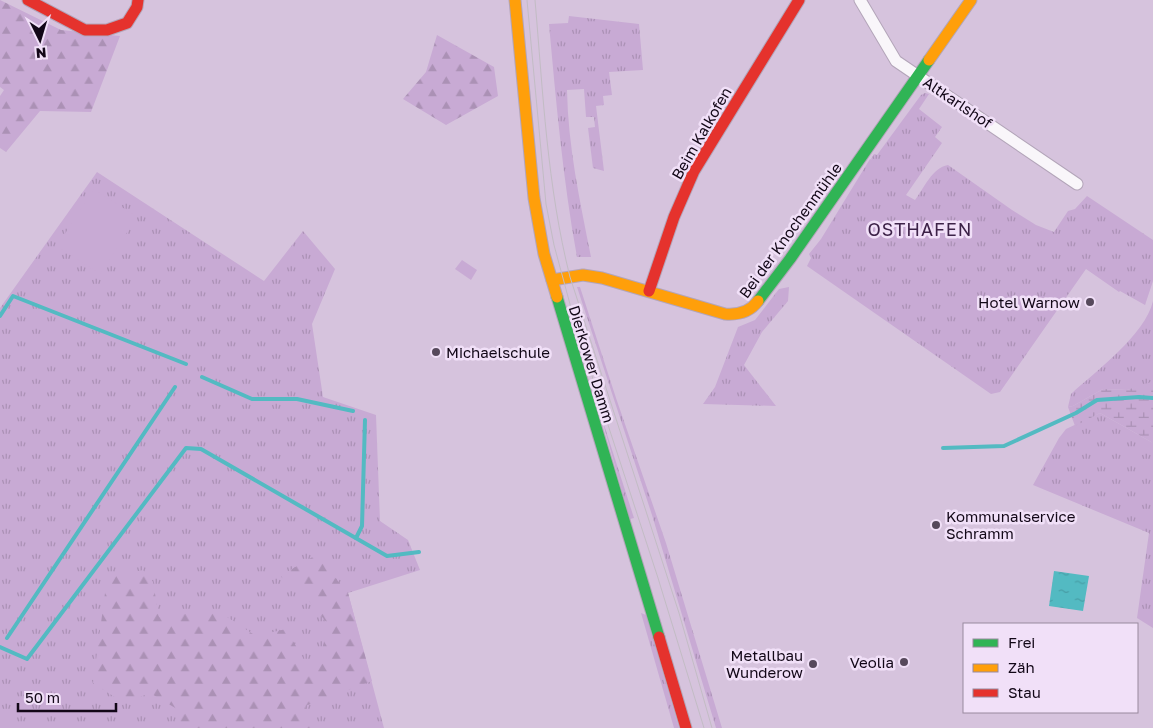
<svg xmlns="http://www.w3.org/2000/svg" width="1153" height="728" font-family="'Golos Text',sans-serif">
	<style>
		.grass { fill: url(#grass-tufts) }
		.forest { fill: url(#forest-firs) }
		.wetland { fill: url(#wetland-marsh) }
		.green { fill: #c8aad4 }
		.water { fill: url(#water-ripples) }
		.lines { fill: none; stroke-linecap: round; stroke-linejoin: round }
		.stream { stroke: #53bac2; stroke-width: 4 }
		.street-casing { stroke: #b3a5b9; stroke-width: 13 }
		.fast-casing { stroke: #b3a5b9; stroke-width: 13 }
		.slow-casing { stroke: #b3a5b9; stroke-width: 13 }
		.jam-casing { stroke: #b3a5b9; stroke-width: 13 }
		.street { stroke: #f9f6fa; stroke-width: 11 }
		.fast { stroke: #30b455; stroke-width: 11 }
		.slow { stroke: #ff9f0a; stroke-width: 11 }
		.jam { stroke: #e5322d; stroke-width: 11 }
		.tram { stroke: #c2bcc4; stroke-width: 1 }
		.poi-dot { fill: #57495c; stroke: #f1e0f8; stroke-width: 2 }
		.labels { text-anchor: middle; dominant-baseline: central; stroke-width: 5; stroke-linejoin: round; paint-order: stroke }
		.street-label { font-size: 15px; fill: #120717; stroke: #f1e0f8 }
		.poi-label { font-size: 15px; fill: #120717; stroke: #f1e0f8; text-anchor: end }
		.quarter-label { font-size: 18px; letter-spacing: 1px; fill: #3d2248; stroke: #f1e0f8 }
	</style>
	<defs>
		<pattern id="grass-tufts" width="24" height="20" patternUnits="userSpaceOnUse" patternTransform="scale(1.25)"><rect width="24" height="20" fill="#c8aad4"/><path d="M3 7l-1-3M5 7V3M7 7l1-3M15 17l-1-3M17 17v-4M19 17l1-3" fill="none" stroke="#ab91b5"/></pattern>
		<pattern id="forest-firs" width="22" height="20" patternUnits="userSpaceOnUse" patternTransform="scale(1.25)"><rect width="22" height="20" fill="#c8aad4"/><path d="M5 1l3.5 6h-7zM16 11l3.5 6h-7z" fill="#ab91b5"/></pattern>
		<pattern id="wetland-marsh" width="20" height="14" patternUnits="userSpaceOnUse" patternTransform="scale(1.25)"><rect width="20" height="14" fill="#c8aad4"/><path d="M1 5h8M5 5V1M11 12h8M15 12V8" fill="none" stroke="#ab91b5"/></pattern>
		<pattern id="water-ripples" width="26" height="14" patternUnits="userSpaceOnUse" patternTransform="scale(1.25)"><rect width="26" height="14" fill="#53bac2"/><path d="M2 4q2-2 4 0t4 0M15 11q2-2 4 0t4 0" fill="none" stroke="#479ea6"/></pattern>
	</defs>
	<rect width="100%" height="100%" fill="#d6c3dd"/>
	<g class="grass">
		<path d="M569,16L639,24L643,70L609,72L612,95L603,96L604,105L596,106L604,171L593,168L588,128L595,127L594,117H586L584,89L567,90C568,147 580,201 591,257H577C563,180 556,102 549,24L568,23Z"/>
		<path d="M925,93L929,94L919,109L942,127L935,137L942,143L906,195L915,200C924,188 932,168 948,165L1012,210L1036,225L1054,232L1068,211L1075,209L1087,196L1153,240V281L1145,305L1120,291L1119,292L1086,269L1000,392L991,394L807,266L811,258L809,254L821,239L870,159L872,160L871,159L874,154L877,155L921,95Z"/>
		<path d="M97,172L264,281L303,231L335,269L312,324L323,397L376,415L380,521L408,540L420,570L348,593L384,728H0V308Z"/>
		<path d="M577,287H580L616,398L666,543L722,728H716L652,515Z"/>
		<path d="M789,287L788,301L762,332L744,365L776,406L703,404L715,387L738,327L755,320L779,289Z"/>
		<path d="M1153,301V383L1127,390L1103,389L1073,406L1068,407L1071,394C1097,370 1145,335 1153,301Z"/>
		<path d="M598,406L634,518L630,519Z"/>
		<path d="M1100,413L1153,443V628L1137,618L1149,533L1033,485L1059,438L1066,429Z"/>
		<path d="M641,613L646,615L679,728H674Z"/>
	</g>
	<g class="forest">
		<path d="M0,0L61,30L120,36L91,112L40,111L6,152L0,148V96L4,90L0,87Z"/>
		<path d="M437,35L494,67L498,96L446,125L403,99L426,72Z"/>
		<path d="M316,555L348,593L372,681L305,706L315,728H177L182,712L150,693L124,703L93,683L107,578L143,570L153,582L159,617L207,611L227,617L256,636L286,629L307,665L321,655L328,624L303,594L280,576Z"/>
	</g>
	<path class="wetland" d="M1151,382L1153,383V443L1100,413L1075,426L1068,407L1073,406L1103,389L1127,390Z"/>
	<g class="green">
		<path d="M94,189L137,217L100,274L57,246Z"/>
		<path d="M462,260L477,270L471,280L455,269Z"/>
	</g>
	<path class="water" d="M1054,571L1089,576L1083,611L1049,606Z"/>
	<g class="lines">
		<g class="stream">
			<path d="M0,316L13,296L186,364"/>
			<path d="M202,377L252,399H297L353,411"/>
			<path d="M943,448L1004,446L1076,413L1097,400L1139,397L1153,398"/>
			<path d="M356,538L362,526L365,420"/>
			<path d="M7,638L175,387"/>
			<path d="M0,647L27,659L186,448L201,449L387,556L419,552"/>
		</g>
		<g class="street-casing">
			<path id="street" d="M860,0L896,61L1077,184"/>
		</g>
		<g class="fast-casing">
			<g id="fast">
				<path d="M557,297L659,637"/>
				<path d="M758,301L790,259L929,60"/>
			</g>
		</g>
		<g class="slow-casing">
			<g id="slow">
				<path d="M515,0L534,198L544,254L557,297"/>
				<path d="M929,60L971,0"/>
				<path d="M552,280L583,275L602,278L725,314C738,315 750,312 758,301"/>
			</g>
		</g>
		<g class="jam-casing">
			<g id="jam">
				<path d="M28,0L85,30H107L127,23L137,7L138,0"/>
				<path d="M649,291L674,217L694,171L799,0"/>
				<path d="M659,637L686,728"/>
			</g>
		</g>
		<use href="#street" class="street"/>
		<use href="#fast" class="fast"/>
		<use href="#slow" class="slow"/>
		<use href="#jam" class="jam"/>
		<g class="tram">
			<path d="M527,0L546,204L554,245L577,330L658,578L704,728"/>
			<path d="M535,0C543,92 547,186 570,277L679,613L712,728"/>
		</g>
	</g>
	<g class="poi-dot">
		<circle cx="1090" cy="302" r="5"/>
		<circle cx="436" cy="352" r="5"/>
		<circle cx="936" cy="525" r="5"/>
		<circle cx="904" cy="662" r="5"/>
		<circle cx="813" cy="664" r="5"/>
	</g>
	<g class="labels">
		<g class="street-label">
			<text transform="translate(958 102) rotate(34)">Altkarlshof</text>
			<text transform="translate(701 133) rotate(-60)">Beim Kalkofen</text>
			<text transform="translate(790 230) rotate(-54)">Bei der Knochenmühle</text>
			<text transform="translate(592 364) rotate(73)">Dierkower Damm</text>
		</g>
		<g class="poi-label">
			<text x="1080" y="302">Hotel Warnow</text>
			<text x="446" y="352" text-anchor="start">Michaelschule</text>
			<text x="946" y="516" text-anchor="start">Kommunalservice<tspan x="946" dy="17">Schramm</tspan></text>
			<text x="803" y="655">Metallbau<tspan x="803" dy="17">Wunderow</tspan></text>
			<text x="894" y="662">Veolia</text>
		</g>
		<g class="quarter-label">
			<text x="920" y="229">OSTHAFEN</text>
		</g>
	</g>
	<rect x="963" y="623" width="175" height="90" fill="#f1e0f8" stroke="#98899e"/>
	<rect x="973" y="639" width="25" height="8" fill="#30b455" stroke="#98899e"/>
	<text x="1008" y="648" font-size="15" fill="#120717">Frei</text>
	<rect x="973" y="664" width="25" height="8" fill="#ff9f0a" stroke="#98899e"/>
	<text x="1008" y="673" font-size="15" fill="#120717">Zäh</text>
	<rect x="973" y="689" width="25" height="8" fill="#e5322d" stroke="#98899e"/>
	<text x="1008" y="698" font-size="15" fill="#120717">Stau</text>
	<g transform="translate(40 40) rotate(175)" stroke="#f1e0f8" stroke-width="4" paint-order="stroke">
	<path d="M0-4L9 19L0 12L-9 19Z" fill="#120717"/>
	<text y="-8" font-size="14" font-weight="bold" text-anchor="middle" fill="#120717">N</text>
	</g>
	<path d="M18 703v8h98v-8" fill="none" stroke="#120717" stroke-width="2.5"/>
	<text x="25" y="703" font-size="15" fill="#120717" stroke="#f1e0f8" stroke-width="4" paint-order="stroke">50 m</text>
</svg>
